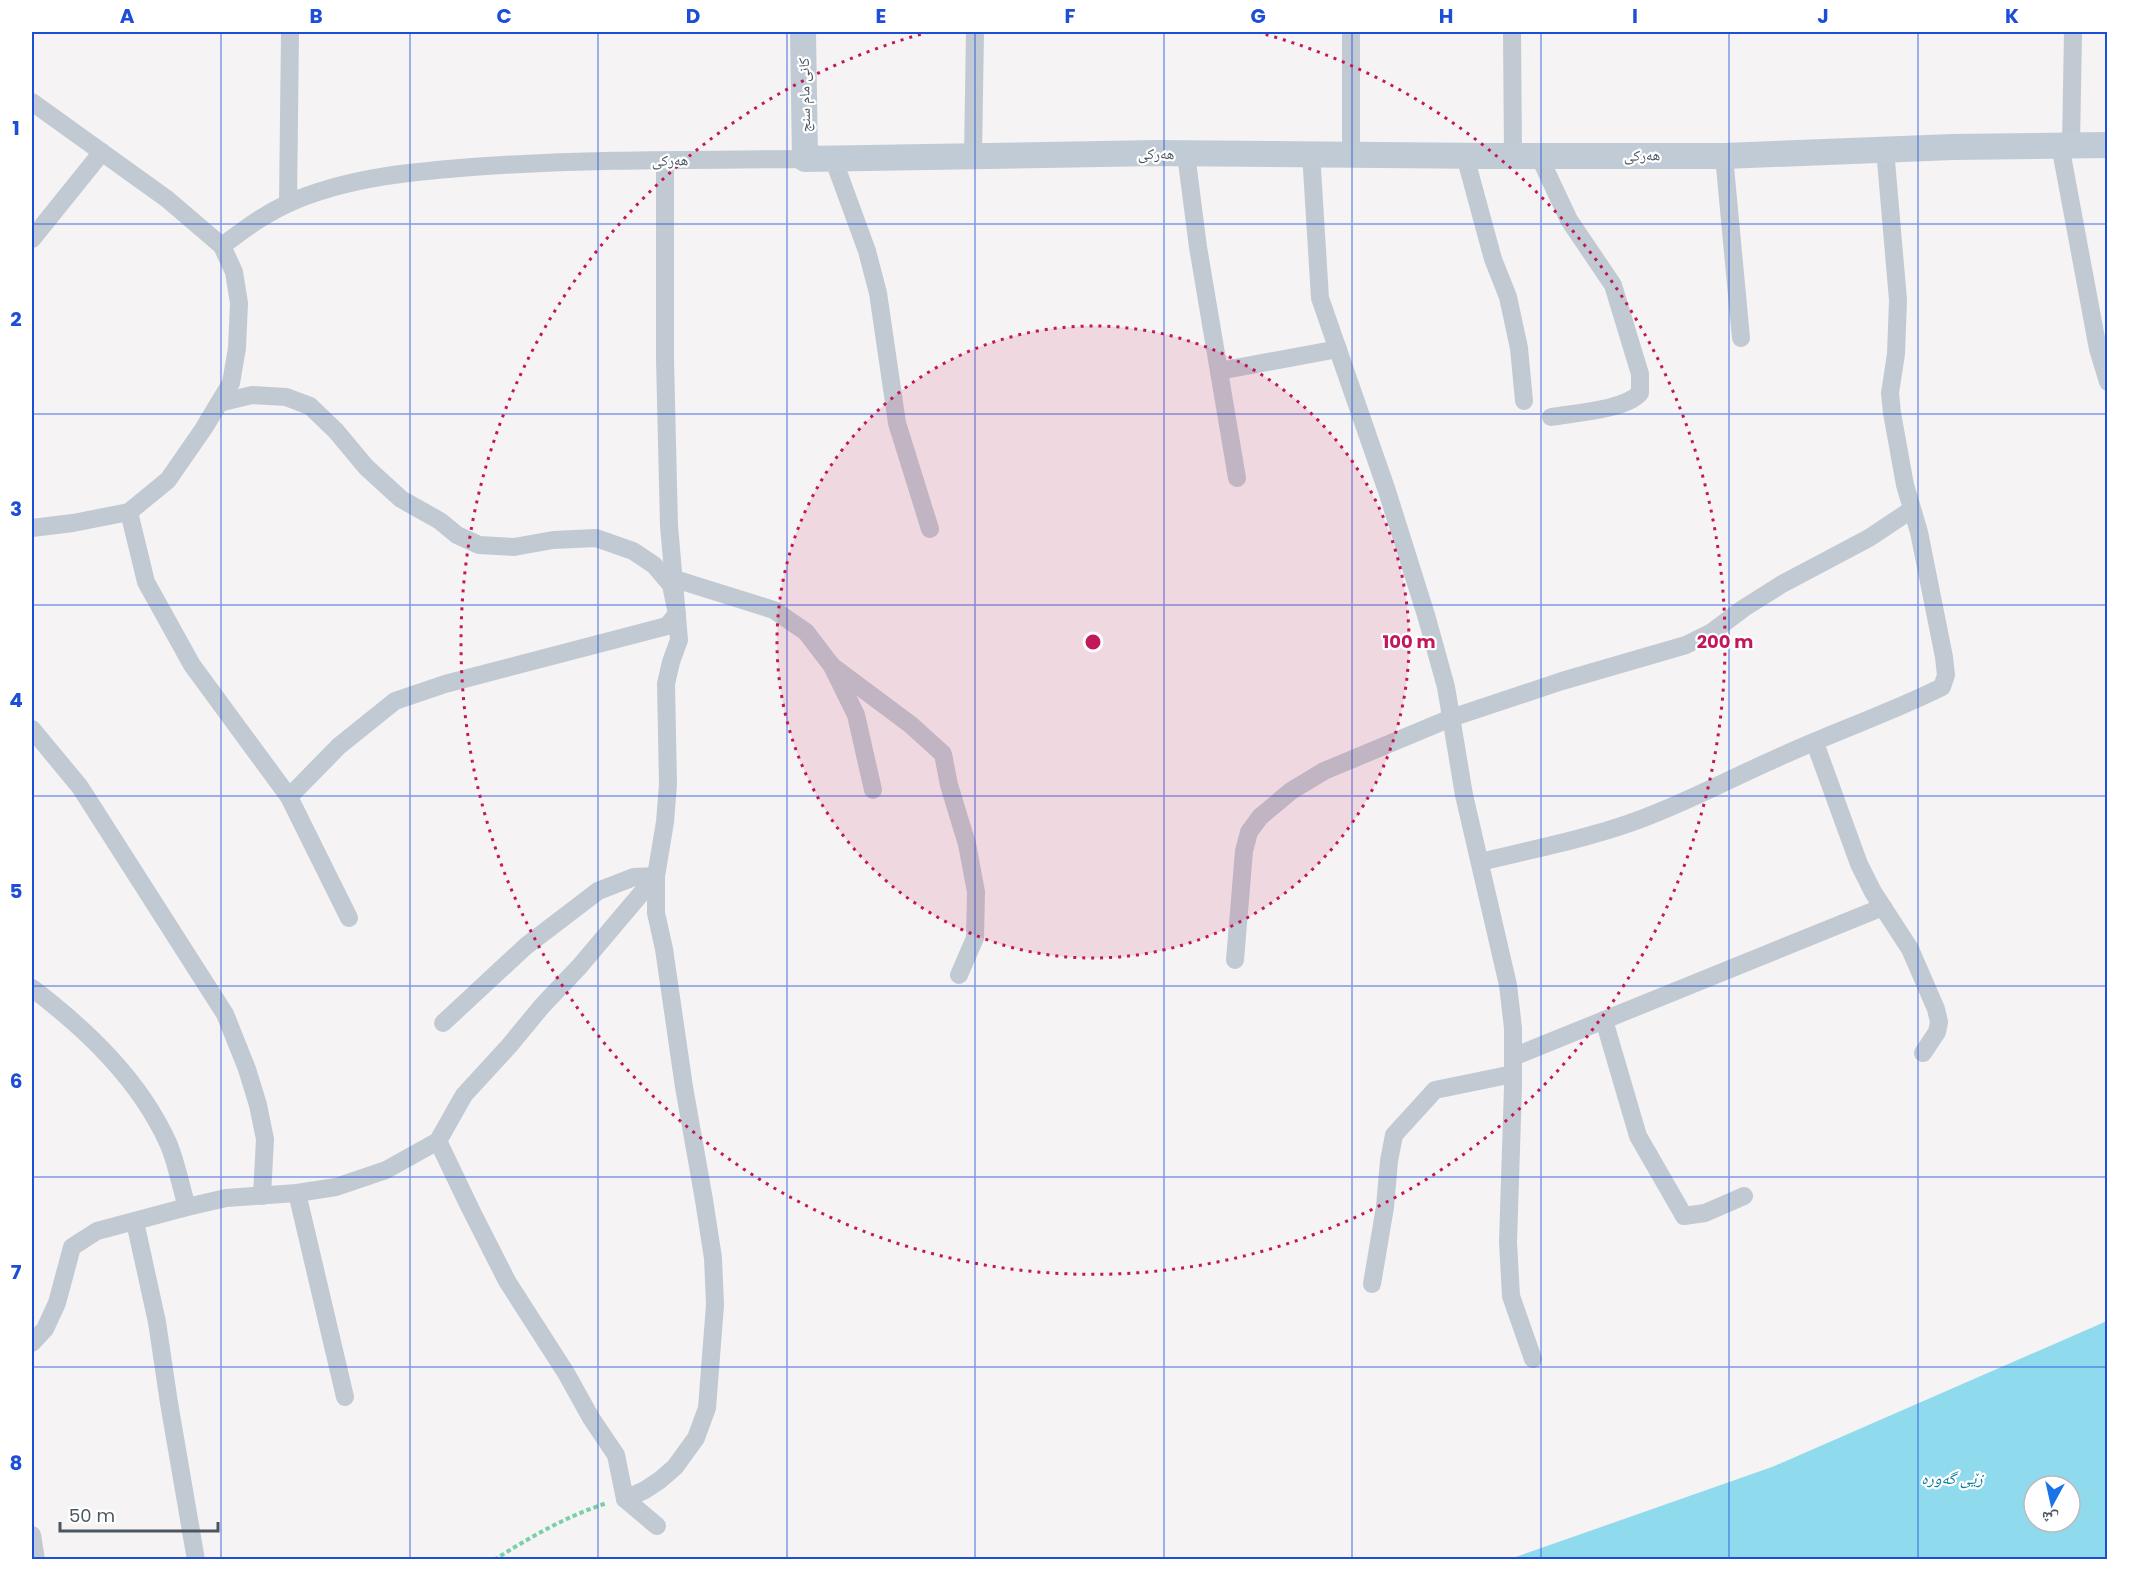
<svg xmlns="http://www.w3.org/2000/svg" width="2139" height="1591" font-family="Poppins,'Noto Naskh Arabic',sans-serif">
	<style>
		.water { fill: #90daee; fill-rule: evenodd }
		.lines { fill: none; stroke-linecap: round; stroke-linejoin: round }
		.path { stroke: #7ad0a6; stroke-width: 4; stroke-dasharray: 4.5 3; stroke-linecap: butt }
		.street { stroke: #c1cad2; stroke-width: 18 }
		.secondary { stroke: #c1cbd6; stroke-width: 26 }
		.grid { fill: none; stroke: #1d4ed8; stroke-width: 1.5; stroke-opacity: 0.55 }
		.ring { fill: none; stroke: #c2185b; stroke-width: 3; stroke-dasharray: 3 6 }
		.labels { text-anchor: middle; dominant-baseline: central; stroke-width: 4.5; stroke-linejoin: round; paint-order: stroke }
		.street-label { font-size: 15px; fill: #4a5661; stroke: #fff }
		.water-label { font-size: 16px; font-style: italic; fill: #0c7c9b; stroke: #fff }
		.centre { fill: #c2185b; stroke: #fff; stroke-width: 3 }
		.ring-label { font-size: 18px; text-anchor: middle; font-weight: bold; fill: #c2185b; stroke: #fff; stroke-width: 4.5; stroke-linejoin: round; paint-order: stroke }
		.neatline { fill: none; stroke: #1d4ed8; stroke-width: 2 }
		.grid-label { font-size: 20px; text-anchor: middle; font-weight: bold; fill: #1d4ed8 }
	</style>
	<rect width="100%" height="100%" fill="#f5f3f3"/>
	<path class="water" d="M2107,1321V1559H1510L1772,1467ZM2034,1486H2070V1522H2034Z"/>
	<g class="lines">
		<path class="path" d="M494,1560C530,1537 567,1516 607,1503"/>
		<g class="street">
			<path d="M1512,32L1513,156"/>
			<path d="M32,102L167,199L222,246L234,272L239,303L237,348L231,383L204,428L168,480L129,512L73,523L32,528"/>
			<path d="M2060,145L2098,349L2108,382"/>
			<path d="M2071,145L2073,32"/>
			<path d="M1311,153L1320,298L1387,491L1426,615L1446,687L1464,795L1508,985L1513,1028V1087L1508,1242L1511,1296L1533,1359"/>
			<path d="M1186,154L1198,247L1237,478"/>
			<path d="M1351,154V32"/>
			<path d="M973,156L975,32"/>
			<path d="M1465,156L1493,259L1508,297L1519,348L1524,401"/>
			<path d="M1539,156L1569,220L1613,285L1640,374V393C1625,410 1574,413 1551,417"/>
			<path d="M1724,156L1741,338"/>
			<path d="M833,158L867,251L878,293L897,423L930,529"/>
			<path d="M288,203L290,32"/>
			<path d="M32,239L102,152"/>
			<path d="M222,246C243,230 263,215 287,204C349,176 419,171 487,166C593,159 699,160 805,159"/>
			<path d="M1219,371L1338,349"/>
			<path d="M219,403L252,395L286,397L310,406L336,431L366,467L401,499L440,521L457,535L479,545L514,547L553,540L596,538L633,551L654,565L671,585L677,614L667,626L445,684L395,701L339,746L289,797"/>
			<path d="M129,512L146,582L192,665L289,797L349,918"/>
			<path d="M675,579L774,610L806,632L832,666L856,715L873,790"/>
			<path d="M832,666L911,725L943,754L949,785L967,844L976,892L975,938L959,975"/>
			<path d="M32,729L80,787L225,1014L247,1069L258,1105L265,1139L262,1196"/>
			<path d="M1815,743L1859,864L1873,892L1910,949L1936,1009L1939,1022L1937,1032L1923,1053"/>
			<path d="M1480,862C1530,850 1581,840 1630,823C1680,806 1727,780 1775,759C1830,733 1888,714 1942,687L1946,675L1944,657L1919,532L1905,485L1892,413L1890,393L1896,354L1898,300L1885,149"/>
			<path d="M1235,960L1244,851L1249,832L1260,817L1291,791L1324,771L1451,718L1562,681L1686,645L1712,632L1744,608L1782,584L1869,538L1911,510"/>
			<path d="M32,988C87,1030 140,1080 169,1145C177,1165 181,1187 187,1207"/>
			<path d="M1604,1020L1638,1136L1684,1216L1705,1213L1744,1196"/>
			<path d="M443,1023L526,946L598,891L634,877L656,876"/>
			<path d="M1513,1057L1883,907"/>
			<path d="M438,1141L470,1208L507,1281L566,1373L591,1418L616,1455L625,1499L657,1526"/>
			<path d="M297,1193L345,1397"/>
			<path d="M135,1222L157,1322L169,1403L196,1560"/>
			<path d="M1372,1284L1385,1207L1389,1161L1394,1135L1435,1090L1513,1074"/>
			<path d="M32,1343L45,1329L57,1303L72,1247L97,1231L187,1207L226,1198L297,1193L336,1187L386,1170L438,1141L464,1095L509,1046L542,1006L579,967L656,876"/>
			<path d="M625,1499L645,1490L660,1480L675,1467L696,1438L707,1408L715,1305L713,1258L704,1200L684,1087L664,949L656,913V876L665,822L668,784L666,684L671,662L679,640L669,526L665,359V161"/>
			<path d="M32,1535L36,1560"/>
		</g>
		<path class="secondary" d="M803,32L805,159L1158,153L1489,156H1724L1953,147L2108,145"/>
	</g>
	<path class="grid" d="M221,32V1560M410,32V1560M598,32V1560M787,32V1560M975,32V1560M1164,32V1560M1352,32V1560M1541,32V1560M1729,32V1560M1918,32V1560M32,224H2108M32,414H2108M32,605H2108M32,796H2108M32,986H2108M32,1177H2108M32,1367H2108"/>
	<circle cx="1093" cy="642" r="316" fill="#c2185b" fill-opacity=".12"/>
	<g class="ring">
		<circle cx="1093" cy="642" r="316"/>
		<path d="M1257 32A632 632 0 1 1 929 32"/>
	</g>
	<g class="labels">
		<g class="street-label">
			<text transform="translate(804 95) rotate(-91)">کانی مام سنج</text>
			<text x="1156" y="153">هەرکی</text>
			<text transform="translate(1642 155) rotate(-1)">هەرکی</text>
			<text transform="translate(670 160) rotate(-1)">هەرکی</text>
		</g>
		<g class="water-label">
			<text x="1952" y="1478">زێی گەورە</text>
		</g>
	</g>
	<circle cx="1093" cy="642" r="9" class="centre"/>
	<g class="ring-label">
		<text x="1409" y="648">100 m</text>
		<text x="1725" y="648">200 m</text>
	</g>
	<rect width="2139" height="1591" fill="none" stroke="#ffffff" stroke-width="66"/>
	<g transform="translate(2052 1504) rotate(188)"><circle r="28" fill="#ffffff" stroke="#b7bbc0" stroke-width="1.5"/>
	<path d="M0-4.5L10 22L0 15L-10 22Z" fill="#1a73e8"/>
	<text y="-9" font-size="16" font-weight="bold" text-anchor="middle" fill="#4a5661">ش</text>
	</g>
	<path d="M60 1522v9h158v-9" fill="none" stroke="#4a5661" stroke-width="3"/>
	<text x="69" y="1522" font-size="18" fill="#4a5661" stroke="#ffffff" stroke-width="4.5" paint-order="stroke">50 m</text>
	<rect x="33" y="33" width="2073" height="1525" class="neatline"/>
	<g class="grid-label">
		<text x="127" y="23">A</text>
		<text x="316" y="23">B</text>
		<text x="504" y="23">C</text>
		<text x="693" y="23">D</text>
		<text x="881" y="23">E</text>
		<text x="1070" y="23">F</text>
		<text x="1258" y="23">G</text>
		<text x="1446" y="23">H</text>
		<text x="1635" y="23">I</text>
		<text x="1823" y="23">J</text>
		<text x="2012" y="23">K</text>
		<text x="16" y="135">1</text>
		<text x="16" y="326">2</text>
		<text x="16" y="516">3</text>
		<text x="16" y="707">4</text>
		<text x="16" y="898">5</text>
		<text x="16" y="1088">6</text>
		<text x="16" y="1279">7</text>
		<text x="16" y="1470">8</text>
	</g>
</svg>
